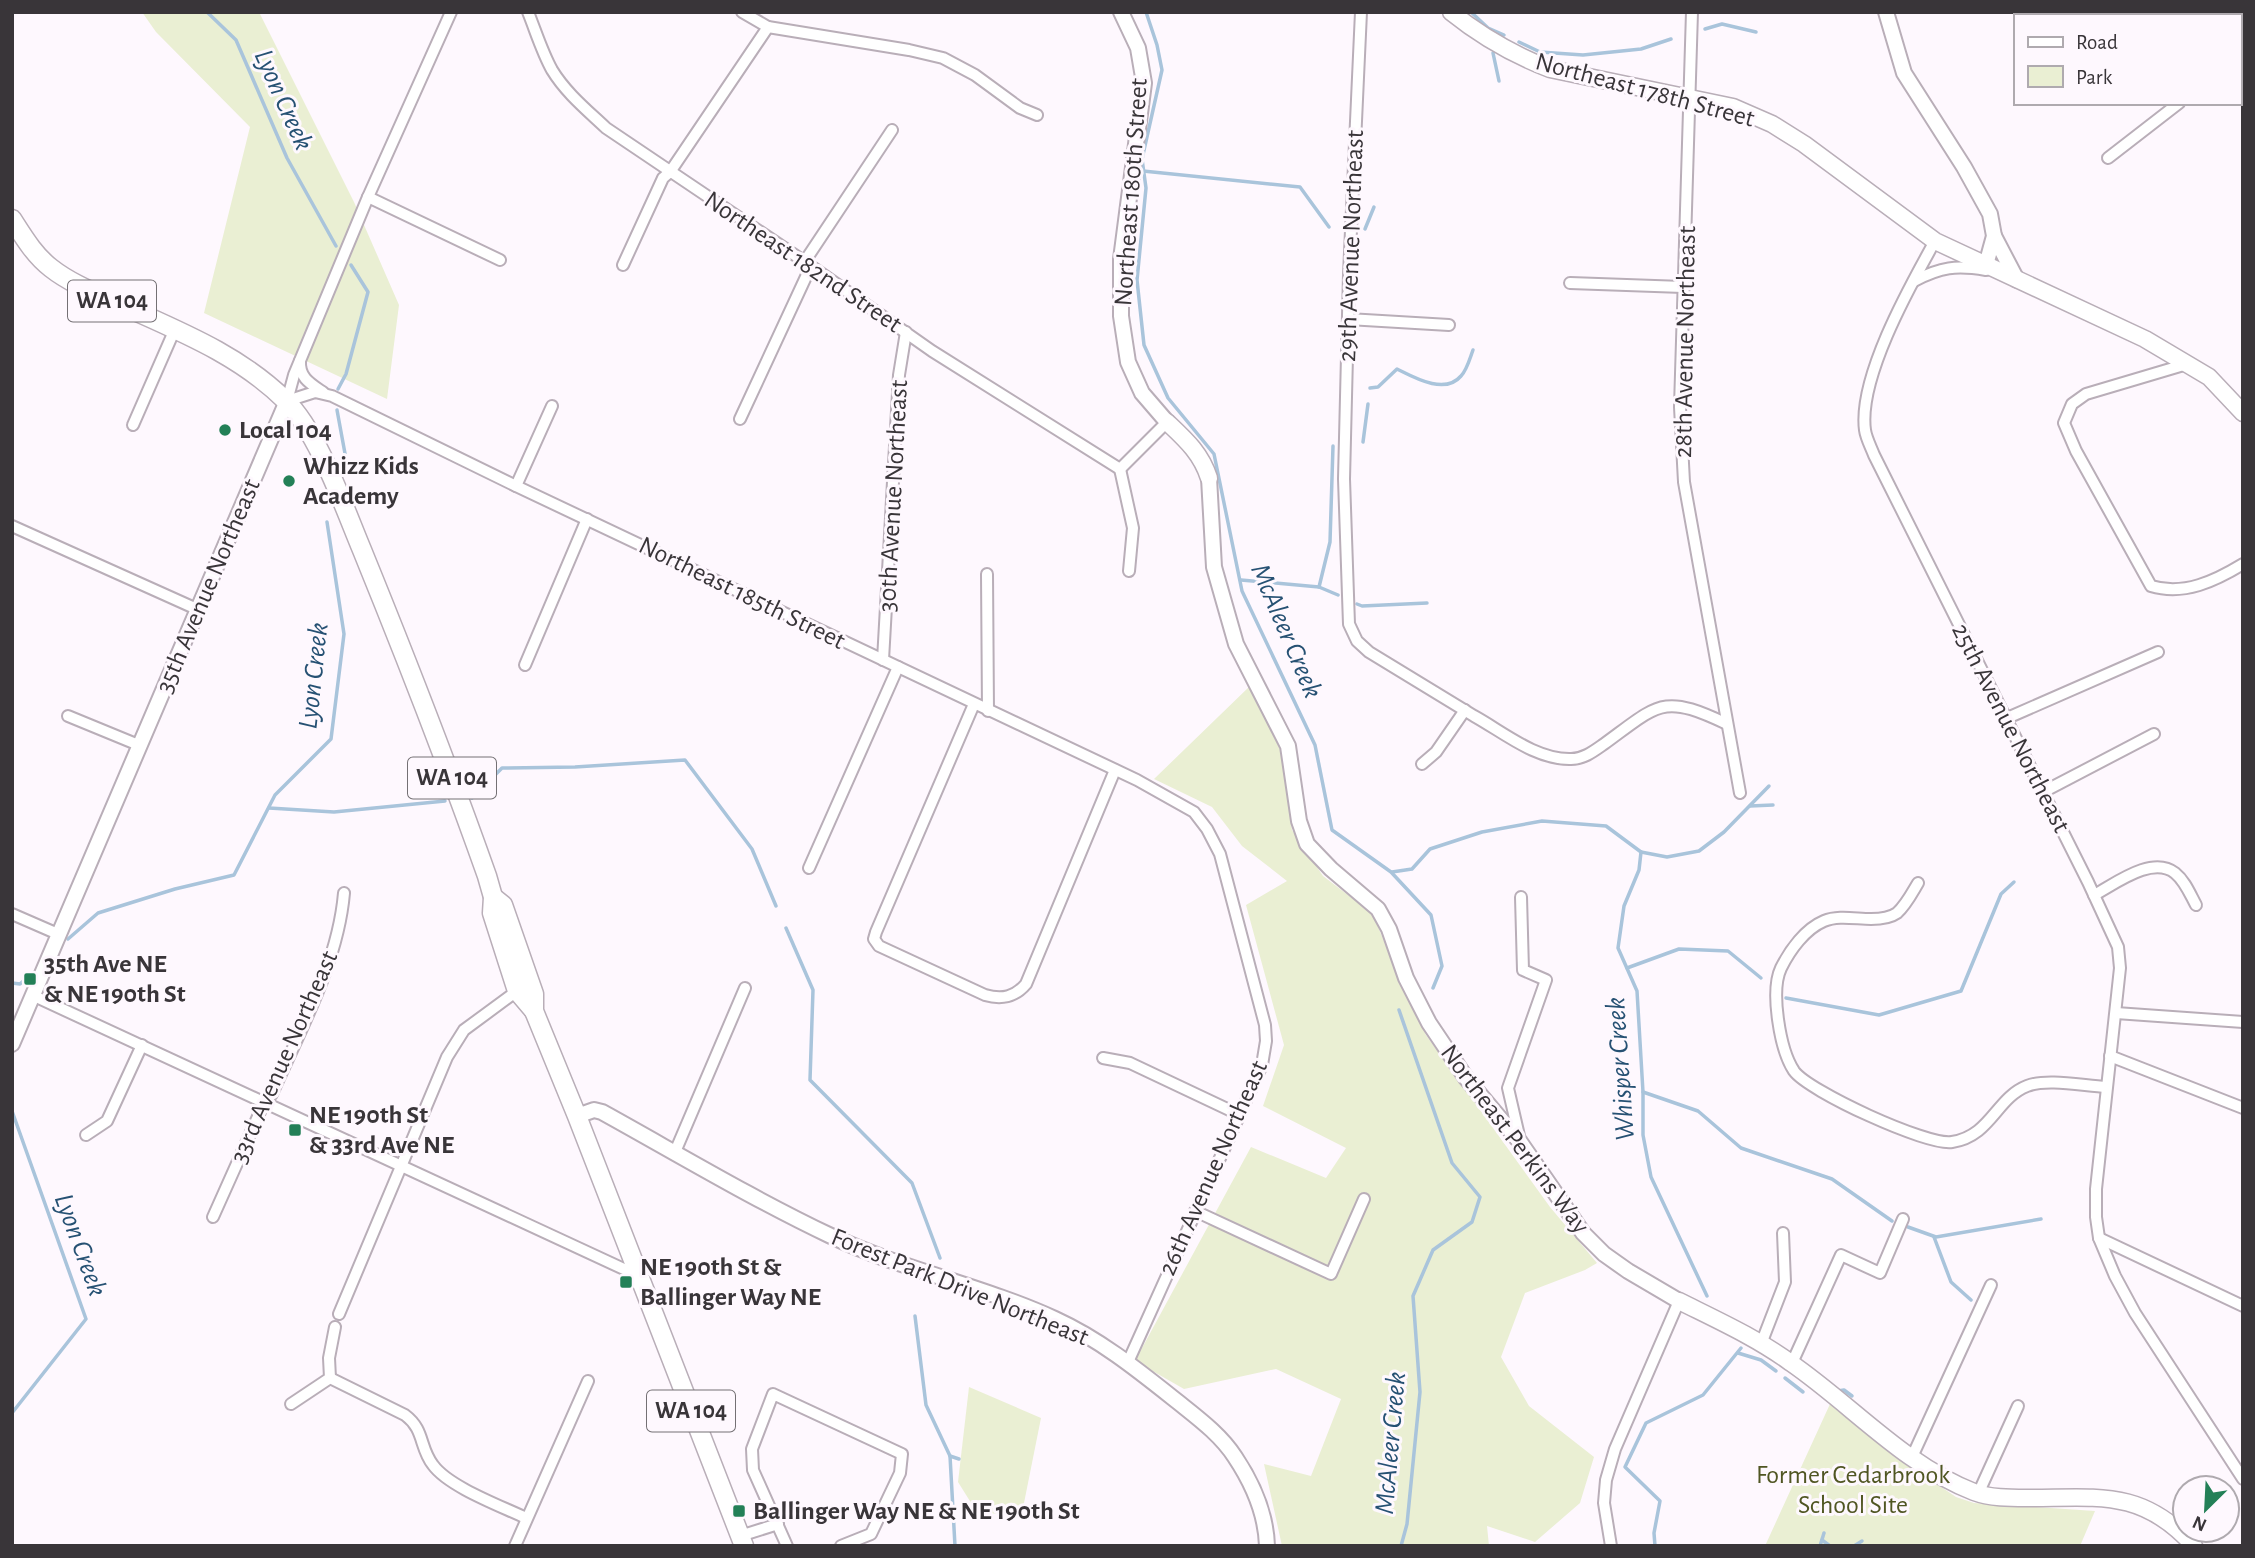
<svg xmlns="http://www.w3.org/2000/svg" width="2255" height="1558" font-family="'Alegreya Sans',sans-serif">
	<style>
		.green { fill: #eaefd3 }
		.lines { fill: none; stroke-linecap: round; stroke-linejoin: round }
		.stream { stroke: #a9c4db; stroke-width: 3.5 }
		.minor-casing { stroke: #b9aeb8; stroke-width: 14 }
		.tertiary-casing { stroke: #b9aeb8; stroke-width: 18 }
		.secondary-casing { stroke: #b9aeb8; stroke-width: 19 }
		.primary-casing { stroke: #b9aeb8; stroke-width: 21 }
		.minor { stroke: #fff; stroke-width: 10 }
		.tertiary { stroke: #fff; stroke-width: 14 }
		.secondary { stroke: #fff; stroke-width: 16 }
		.primary { stroke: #fff; stroke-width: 18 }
		.poi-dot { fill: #238057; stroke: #fef8fe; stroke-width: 2.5 }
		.labels { text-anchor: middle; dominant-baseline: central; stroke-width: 6; stroke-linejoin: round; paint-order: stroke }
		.shield { fill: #fef8fe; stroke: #747074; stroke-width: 2 }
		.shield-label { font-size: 24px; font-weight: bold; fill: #393539 }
		.street-label { font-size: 26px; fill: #393539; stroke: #fef8fe }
		.poi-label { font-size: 26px; font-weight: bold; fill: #393539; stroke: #fef8fe; text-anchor: start }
		.park-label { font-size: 26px; fill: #505623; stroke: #fef8fe }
		.water-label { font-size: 28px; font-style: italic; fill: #265173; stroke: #fef8fe }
	</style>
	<rect width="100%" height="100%" fill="#fef8fe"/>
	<g class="green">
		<path d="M142,12H259L354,202L399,305L387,399L204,313L250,127L156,32Z"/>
		<path d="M1250,686L1283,756L1292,830L1323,876L1373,914L1397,974L1426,1035L1550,1207L1597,1263L1585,1270L1525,1293L1501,1357L1529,1406L1594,1457L1580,1503L1535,1542L1487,1526L1489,1546H1282L1264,1464L1311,1476L1341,1399L1276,1369L1184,1389L1135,1361L1251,1147L1326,1178L1346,1148L1263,1106L1284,1045L1246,905L1287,881L1242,846L1212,807L1154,779Z"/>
		<path d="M969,1387L1041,1418L1021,1518L991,1513L973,1506L958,1482Z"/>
		<path d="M1830,1404L1922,1474L1956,1497L1974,1503L2095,1511L2080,1546H1765Z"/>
	</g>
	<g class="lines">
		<g class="stream">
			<path d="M207,12L236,40L287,158L336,246"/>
			<path d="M1146,12L1157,45L1162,70L1142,159L1146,188L1137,280L1144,345L1168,398L1214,454L1242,591L1315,745L1332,830L1391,872L1431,915L1442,966L1433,988"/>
			<path d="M1471,12L1488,28L1504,35"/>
			<path d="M1705,29L1722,24L1756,32"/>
			<path d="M1519,42L1540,52L1583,55L1641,49L1671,39"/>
			<path d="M1493,53L1499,81"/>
			<path d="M1143,171L1300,187L1329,227"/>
			<path d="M1365,229L1374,207"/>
			<path d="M1370,388L1378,387L1397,369C1415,378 1445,395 1461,376C1467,370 1470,358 1473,350"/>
			<path d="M338,389L346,374L368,292L351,265"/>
			<path d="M337,410L346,459"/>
			<path d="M1363,442L1368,404"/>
			<path d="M1241,580L1319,587L1338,595"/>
			<path d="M1319,587L1330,542L1333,446"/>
			<path d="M1357,604L1362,606L1427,603"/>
			<path d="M472,798L502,768L575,767L685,760L752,849L776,906"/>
			<path d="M1750,806L1773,805"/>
			<path d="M269,808L334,812L445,801"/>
			<path d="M1641,852L1667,857L1699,851L1724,832L1769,786"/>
			<path d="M1392,872L1412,869L1430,849L1482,832L1542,821L1606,826L1641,852L1639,870L1624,906L1618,948L1637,991L1643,1092V1135L1651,1177L1707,1296"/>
			<path d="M786,928L813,990L810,1080L912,1183L940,1258"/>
			<path d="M68,939L98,913L175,889L234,875L275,795L331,739L344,634L327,522"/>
			<path d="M1627,968L1679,949L1728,951L1761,978"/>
			<path d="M12,983L20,984L32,973"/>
			<path d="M1786,998L1879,1015L1961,991L2001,894L2014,882"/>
			<path d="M1399,1010L1452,1163L1480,1197L1472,1222L1433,1250L1413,1296L1420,1392L1407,1524L1401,1546"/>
			<path d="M1643,1092L1698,1111L1741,1148L1832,1179L1892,1221"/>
			<path d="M12,1111L86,1319L12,1413"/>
			<path d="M1908,1227L1936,1237L2041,1219"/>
			<path d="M1934,1237L1951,1282L1971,1300"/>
			<path d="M915,1316L926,1405L950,1456L955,1546"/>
			<path d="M1738,1353L1761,1360L1776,1371"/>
			<path d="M1785,1378L1803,1392"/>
			<path d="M1838,1391L1844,1390L1852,1396"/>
			<path d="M950,1456L959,1459"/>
			<path d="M1822,1540L1830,1546"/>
			<path d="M1655,1546L1654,1533L1660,1501L1625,1467L1646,1423L1703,1395L1741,1348"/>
			<path d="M1820,1546L1824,1533"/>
			<path d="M1854,1546L1862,1541"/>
		</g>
		<g class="minor-casing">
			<g id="minor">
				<path d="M528,12C536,32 542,52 552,70C566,93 587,110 606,128L811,266L932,351L1120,469"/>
				<path d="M742,12L768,27L909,50L943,58L975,75L1020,108L1037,115"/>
				<path d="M1361,12L1349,274L1344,479L1349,624L1357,641L1369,652C1404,673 1439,695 1474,716C1503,732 1536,760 1571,759C1584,759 1594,751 1604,744C1659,704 1662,693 1727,724"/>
				<path d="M1692,12L1680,407L1684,482L1740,793"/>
				<path d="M2235,16L2240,12"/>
				<path d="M2108,158L2179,103"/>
				<path d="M368,197L500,260"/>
				<path d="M1935,241C1910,286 1858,378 1865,430C1866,438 1871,447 1874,455L2088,882L2118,947L2120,968L2096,1189V1217L2099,1238L2115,1276L2135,1313L2243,1479"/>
				<path d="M805,261L892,130"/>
				<path d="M623,265L663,178L670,172L768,27"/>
				<path d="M1914,281C1941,267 1956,265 1986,270"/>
				<path d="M1570,283L1683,287"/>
				<path d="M1348,319L1449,325"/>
				<path d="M300,361C299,378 311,384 324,393"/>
				<path d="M2187,364L2086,394L2072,404L2064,423L2076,451L2151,586C2184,596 2215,581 2243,564"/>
				<path d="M287,401L315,392L332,396L516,486L1137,780L1194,812L1207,829L1220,854L1265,1025L1266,1041L1262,1065L1128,1362"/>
				<path d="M287,401L294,375L368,197L451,12"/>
				<path d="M740,419L811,266"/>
				<path d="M133,425L175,329"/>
				<path d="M1120,469L1133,528L1129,571"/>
				<path d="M1120,469L1167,422"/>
				<path d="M516,486L552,406"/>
				<path d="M12,526L199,610"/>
				<path d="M987,574L988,711"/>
				<path d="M883,660L899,375L906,332"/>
				<path d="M525,665L587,519"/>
				<path d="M974,704L876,932L874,939L879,946L985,995C1002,1000 1015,997 1026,984L1115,770"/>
				<path d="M68,716L141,746"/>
				<path d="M2005,719L2158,652"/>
				<path d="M1422,764L1436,752L1465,710"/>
				<path d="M2043,792L2154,734"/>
				<path d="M809,868L898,667"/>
				<path d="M1918,883C1912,893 1906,905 1897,913C1890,918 1879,919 1871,919C1856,919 1838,915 1824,921C1805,929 1790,950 1781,968C1770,991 1780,1050 1794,1071C1808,1091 1927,1146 1952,1142C1991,1136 1996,1098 2027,1086C2047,1078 2084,1086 2106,1087"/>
				<path d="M2094,895C2115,884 2152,855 2175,873C2185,881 2190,894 2196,905"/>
				<path d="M12,914L58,934"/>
				<path d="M32,995L639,1276"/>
				<path d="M2116,1013L2243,1022"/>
				<path d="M2110,1056L2243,1108"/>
				<path d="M1103,1058L1130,1063L1240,1115"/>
				<path d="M86,1135L107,1121L142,1045"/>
				<path d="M1520,1140L1508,1088L1546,980L1523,970L1521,897"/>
				<path d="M675,1152L745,988"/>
				<path d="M1195,1211L1331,1274L1364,1199"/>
				<path d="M213,1217L264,1103L272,1094C300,1030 338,963 344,893"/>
				<path d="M2099,1238L2243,1306"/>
				<path d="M339,1314L447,1057L464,1030L517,991"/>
				<path d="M1761,1344L1785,1282L1783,1233"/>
				<path d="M1792,1363L1841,1255L1880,1273L1903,1219"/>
				<path d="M330,1378L405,1415C425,1430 419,1447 433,1465C449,1487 501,1506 526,1518"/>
				<path d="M291,1404L330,1378L329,1358L335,1327"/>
				<path d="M1912,1457L1991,1285"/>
				<path d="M1978,1494L2018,1406"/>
				<path d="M740,1536L778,1524"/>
				<path d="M515,1546L588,1381"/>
				<path d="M787,1546L753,1470L752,1449L773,1394L902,1454L900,1473L871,1534L841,1546"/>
				<path d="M1611,1546L1604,1503L1606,1480L1615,1449L1679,1301"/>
			</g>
		</g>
		<g class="tertiary-casing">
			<g id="tertiary">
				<path d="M1121,12L1138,48L1144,83L1121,259V316L1128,362L1142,393L1167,422"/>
				<path d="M1886,12L1904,73L1964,167L1990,214L1994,236L1986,265"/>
				<path d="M1994,236L2017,280"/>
				<path d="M1209,478L1214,567L1236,644L1288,746L1299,821L1307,844L1331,869L1378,909L1389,929L1406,978L1429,1023L1466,1078L1520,1142L1583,1233L1604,1254L1628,1271L1679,1301"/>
				<path d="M12,1044L287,401"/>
				<path d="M577,1116L594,1110L602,1112C678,1154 753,1199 831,1236C903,1270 983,1286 1055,1319C1101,1340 1139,1371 1178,1402C1198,1418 1221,1435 1235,1457C1253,1484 1266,1513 1267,1546"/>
			</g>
		</g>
		<g class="secondary-casing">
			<g id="secondary">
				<path d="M1451,12C1482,37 1514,55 1550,69L1733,107L1772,124L1804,144L1935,241L2145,339L2209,377L2243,413"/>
				<path d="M1167,422C1185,439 1201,453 1209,478"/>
				<path d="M1679,1301C1717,1320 1757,1338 1791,1363C1852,1405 1904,1465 1974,1492C1990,1498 2010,1498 2027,1498C2097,1498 2142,1488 2194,1546"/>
			</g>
		</g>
		<g class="primary-casing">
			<g id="primary">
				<path d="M12,219C23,236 34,255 51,268C70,283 95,293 117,303C176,330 237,353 285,400C318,432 344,507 362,550C406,658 448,766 487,876L493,897L492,913L517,991L534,1011"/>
				<path d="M493,897L503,905L534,994V1011L577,1116L744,1546"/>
			</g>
		</g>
		<use href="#minor" class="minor"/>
		<use href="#tertiary" class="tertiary"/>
		<use href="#secondary" class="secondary"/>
		<use href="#primary" class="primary"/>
	</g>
	<g class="poi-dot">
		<circle cx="225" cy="430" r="7"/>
		<circle cx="289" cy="481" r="7"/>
		<rect x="23" y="972" width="14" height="14" rx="3.5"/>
		<rect x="288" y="1123" width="14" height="14" rx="3.5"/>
		<rect x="619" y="1275" width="14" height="14" rx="3.5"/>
		<rect x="732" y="1504" width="14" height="14" rx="3.5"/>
	</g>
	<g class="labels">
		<g class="shield">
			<rect x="68" y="280.5" width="88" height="41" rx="5"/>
			<rect x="408" y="757.5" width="88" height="41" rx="5"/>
			<rect x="647" y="1390.5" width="88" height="41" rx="5"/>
		</g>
		<g class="shield-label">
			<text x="112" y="301">WA 104</text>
			<text x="452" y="778">WA 104</text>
			<text x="691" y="1411">WA 104</text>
		</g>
		<g class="street-label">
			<text transform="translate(1645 90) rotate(15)">Northeast 178th Street</text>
			<text transform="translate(1131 192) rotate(-86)">Northeast 180th Street</text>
			<text transform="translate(1351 246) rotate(-88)">29th Avenue Northeast</text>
			<text transform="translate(803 262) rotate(34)">Northeast 182nd Street</text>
			<text transform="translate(1685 342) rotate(-89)">28th Avenue Northeast</text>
			<text transform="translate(893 496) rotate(-87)">30th Avenue Northeast</text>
			<text transform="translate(208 586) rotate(-67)">35th Avenue Northeast</text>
			<text transform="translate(742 593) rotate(26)">Northeast 185th Street</text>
			<text transform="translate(2011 728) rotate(63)">25th Avenue Northeast</text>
			<text transform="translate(284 1057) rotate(-66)">33rd Avenue Northeast</text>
			<text transform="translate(1515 1139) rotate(53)">Northeast Perkins Way</text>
			<text transform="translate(1213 1168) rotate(-66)">26th Avenue Northeast</text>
			<text transform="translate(960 1287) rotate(22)">Forest Park Drive Northeast</text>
		</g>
		<g class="poi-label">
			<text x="239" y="430">Local 104</text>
			<text x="303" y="466">Whizz Kids<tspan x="303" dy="30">Academy</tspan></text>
			<text x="44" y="964">35th Ave NE<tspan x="44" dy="30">&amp; NE 190th St</tspan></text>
			<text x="309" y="1115">NE 190th St<tspan x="309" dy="30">&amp; 33rd Ave NE</tspan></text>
			<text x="640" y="1267">NE 190th St &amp;<tspan x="640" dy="30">Ballinger Way NE</tspan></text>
			<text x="753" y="1511">Ballinger Way NE &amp; NE 190th St</text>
		</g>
		<g class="park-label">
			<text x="1853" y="1475">Former Cedarbrook<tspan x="1853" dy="30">School Site</tspan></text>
		</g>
		<g class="water-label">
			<text transform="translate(283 100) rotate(66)">Lyon Creek</text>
			<text transform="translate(1286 631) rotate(67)">McAleer Creek</text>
			<text transform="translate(314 676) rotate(-84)">Lyon Creek</text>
			<text transform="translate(1621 1069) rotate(-94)">Whisper Creek</text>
			<text transform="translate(80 1245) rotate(70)">Lyon Creek</text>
			<text transform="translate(1391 1443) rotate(-85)">McAleer Creek</text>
		</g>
	</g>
	<rect width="2255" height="1558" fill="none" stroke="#393539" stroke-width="28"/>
	<rect x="2014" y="14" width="228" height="91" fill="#fef8fe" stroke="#afaaaf" stroke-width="2"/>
	<rect x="2028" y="37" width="35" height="10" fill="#ffffff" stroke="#afaaaf" stroke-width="2"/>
	<text x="2076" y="49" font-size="21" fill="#393539">Road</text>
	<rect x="2028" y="66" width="35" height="21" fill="#eaefd3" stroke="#afaaaf" stroke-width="2"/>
	<text x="2076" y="84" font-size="21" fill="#393539">Park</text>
	<g transform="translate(2206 1509) rotate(204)"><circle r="33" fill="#fef8fe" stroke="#afaaaf" stroke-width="2"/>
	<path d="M0-5L12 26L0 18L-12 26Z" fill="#238057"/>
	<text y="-10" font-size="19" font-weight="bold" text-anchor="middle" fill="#393539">N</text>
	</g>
</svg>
